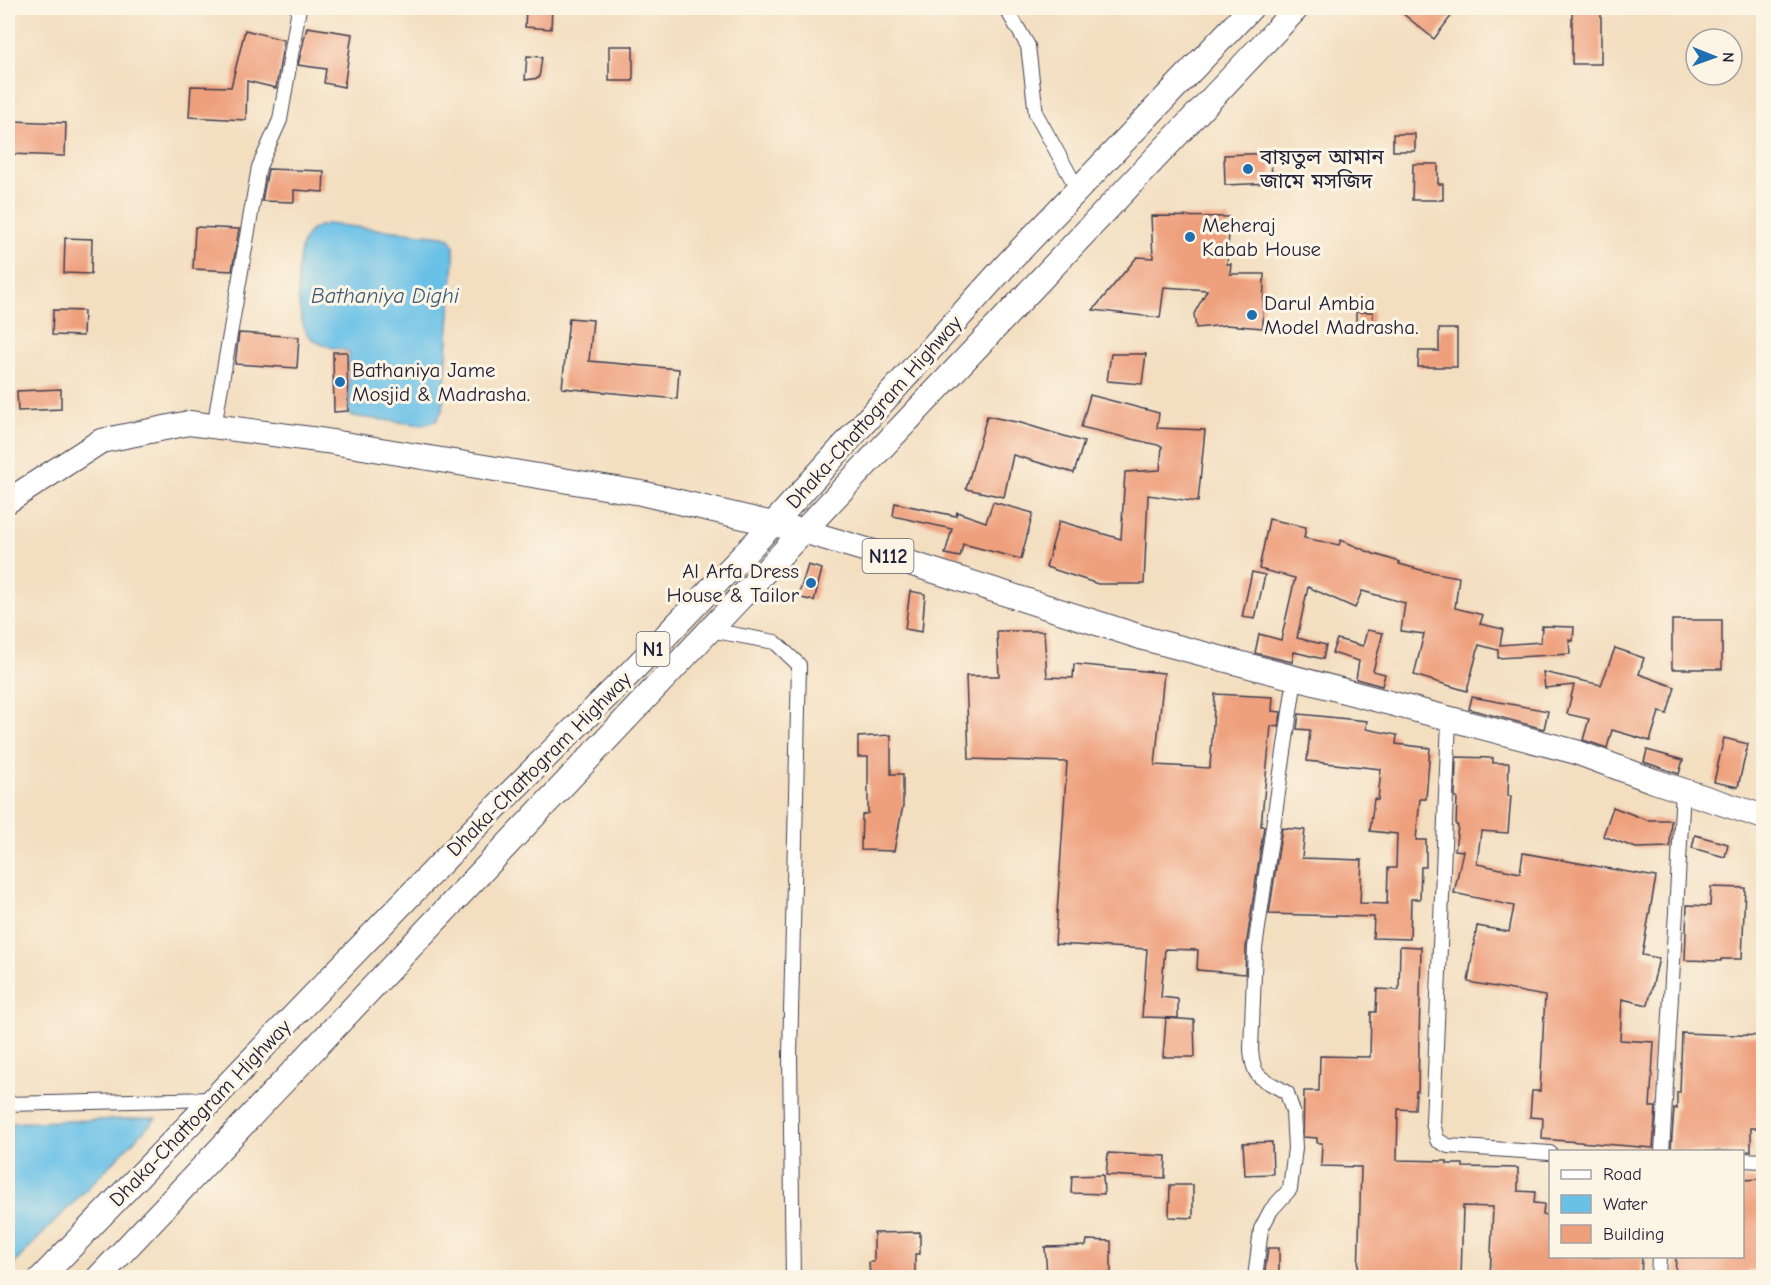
<svg xmlns="http://www.w3.org/2000/svg" width="1771" height="1285" font-family="'Comic Neue','Noto Sans Bengali',sans-serif">
	<style>
		.water { fill: #6ac1e7; stroke: #467291; stroke-width: 1.5 }
		.building { fill: #ee9f7b }
		.lines { fill: none; stroke-linecap: round; stroke-linejoin: round }
		.minor-casing { stroke: #413e4f; stroke-width: 16 }
		.trunk-casing { stroke: #413e4f; stroke-width: 26 }
		.minor { stroke: #fff; stroke-width: 14 }
		.trunk { stroke: #fff; stroke-width: 24 }
		.poi-dot { fill: #1f6fb2; stroke: #fcf5e5; stroke-width: 2 }
		.labels { text-anchor: middle; dominant-baseline: central; stroke-width: 6; stroke-linejoin: round; paint-order: stroke }
		.shield { fill: #fcf5e5; stroke: #63616e; stroke-width: 1.5 }
		.shield-label { font-size: 20px; font-weight: bold; fill: #22223b }
		.poi-label { font-size: 21px; fill: #22223b; stroke: #fcf5e5; text-anchor: start }
		.street-label { font-size: 21px; fill: #22223b; stroke: #fcf5e5 }
		.water-label { font-size: 22px; font-style: italic; fill: #3b5a77; stroke: #fcf5e5 }
	</style>
	<rect width="100%" height="100%" fill="#fcf5e5"/>
	<filter id="ink" filterUnits="userSpaceOnUse"><feTurbulence type="fractalNoise" baseFrequency=".0167" numOctaves="2"/><feDisplacementMap in="SourceGraphic" scale="12" xChannelSelector="R" yChannelSelector="G"/><feConvolveMatrix kernelMatrix="1 2 1 2 8 2 1 2 1" color-interpolation-filters="sRGB"/></filter>
	<filter id="wash" filterUnits="userSpaceOnUse"><feTurbulence type="fractalNoise" baseFrequency=".008" numOctaves="4" result="noise"/><feDisplacementMap in="SourceGraphic" scale="24" xChannelSelector="R" yChannelSelector="G"/><feGaussianBlur stdDeviation="1.35" result="paint"/><feColorMatrix in="noise" values="0 0 0 0 0 0 0 0 0 0 0 0 0 0 0 0 0 1.4 0 .05"/><feComposite in="paint" operator="in"/></filter>
	<g filter="url(#wash)">
		<rect width="100%" height="100%" fill="#f3dec0"/>
		<g class="water">
			<path d="M327,224L443,236L450,238L454,247V259L443,408L437,420L426,424H416L352,416L349,413V353L348,351C336,348 318,346 309,336C295,320 294,251 307,235C312,228 318,226 327,224Z"/>
			<path d="M156,1118L25,1252L8,1270V1123Z"/>
		</g>
		<g id="blocks">
			<g class="building">
				<path d="M526,8H552L551,29L525,27Z"/>
				<path d="M1396,8H1442L1452,15L1434,39Z"/>
				<rect x="1572" y="8" width="29" height="56"/>
				<path d="M307,27L352,34L344,87L324,83L326,69L298,65Z"/>
				<path d="M245,30L284,40L276,88L247,81L246,120L189,117L191,86L231,87Z"/>
				<rect x="609" y="46" width="24" height="35"/>
				<path d="M527,56L542,57L539,78L525,80Z"/>
				<path d="M11,121L66,123L65,156L10,154Z"/>
				<rect x="1393" y="134" width="22" height="17"/>
				<path d="M1271,153L1272,183L1225,185L1224,155Z"/>
				<path d="M1413,164H1438V184H1443V200H1412Z"/>
				<path d="M268,169L324,171L323,192L294,190V202L262,201Z"/>
				<path d="M1151,216L1230,217L1227,264H1231L1230,274H1264L1263,328L1226,325L1196,328L1194,314L1207,290L1164,287L1160,318L1093,310L1137,257L1153,258Z"/>
				<path d="M195,227L239,229L232,271L193,269Z"/>
				<path d="M65,238L92,239L91,274L64,273Z"/>
				<path d="M53,310L84,311L83,336L52,335Z"/>
				<rect x="1356" y="312" width="17" height="17"/>
				<path d="M569,318L593,320L589,361L679,369L677,399L562,388Z"/>
				<path d="M1439,329H1457V367H1418L1419,351H1439Z"/>
				<path d="M239,333L299,337L297,368L235,364Z"/>
				<path d="M333,352H347L348,411L334,412Z"/>
				<path d="M1111,354H1146L1142,384L1107,381Z"/>
				<path d="M61,389V409L18,411L17,391Z"/>
				<path d="M1090,395L1159,413L1157,428L1205,430L1198,502L1148,495L1144,584H1098L1046,567L1059,521L1121,539L1125,472L1160,470L1162,446L1081,427Z"/>
				<path d="M987,416L1021,423L1084,442L1074,473L1013,455L1004,497L966,489Z"/>
				<path d="M993,502L1033,513L1021,559L963,544L960,557L945,554L952,529L893,516L895,503L956,516L957,512L986,522Z"/>
				<path d="M1269,519L1306,527L1304,538L1339,545L1341,540L1374,554L1400,562L1399,564L1425,571L1459,577L1455,608L1483,615L1480,624L1503,629L1500,645L1541,642L1542,626L1574,627L1573,641L1569,640L1570,654L1498,658V650L1479,645L1467,691L1414,675L1424,634L1401,631L1405,603L1362,591L1355,608L1308,587L1297,638L1326,645L1323,659L1294,652L1292,662L1255,653L1259,634L1281,640L1295,578L1259,569Z"/>
				<path d="M808,565L822,569L814,601L798,597Z"/>
				<path d="M1252,572L1265,575L1255,619L1242,617Z"/>
				<path d="M910,591L925,594L922,632L905,629Z"/>
				<rect x="1672" y="620" width="50" height="49"/>
				<path d="M1367,630L1383,633L1373,671L1385,674L1382,686L1356,679L1359,661L1332,653L1337,639L1363,646Z"/>
				<path d="M997,631H1044L1047,677L1073,678L1074,664L1164,673L1155,765L1210,768L1215,694L1273,697L1272,711L1281,712L1279,727L1271,726L1261,826H1264L1246,947L1245,974L1197,970L1198,950L1165,949L1161,997L1178,999V1018L1142,1017L1147,949L1055,944L1067,762L969,759L966,676H999Z"/>
				<path d="M1615,648L1644,658L1639,674L1675,687L1667,714L1659,712L1650,741L1612,730L1607,748L1583,740L1589,719L1567,714L1574,685L1545,688L1543,672L1601,685Z"/>
				<path d="M1472,697L1548,711L1544,729L1469,709Z"/>
				<path d="M1299,714L1367,721L1366,729L1397,735L1396,744L1430,748L1426,799H1420L1416,840H1426V867H1421L1420,899H1411L1410,939L1373,938L1374,917L1269,914L1282,828L1305,830L1302,858L1362,860L1360,903L1387,904L1388,868H1396L1397,834L1370,831L1374,799L1378,800L1381,769L1307,761L1310,730L1297,729Z"/>
				<path d="M891,735V774H903V806L894,851L861,850L862,815L868,813V757H858V737Z"/>
				<path d="M1724,738L1748,744L1738,787L1714,782Z"/>
				<path d="M1647,750L1683,760L1679,774L1644,762Z"/>
				<path d="M1456,757L1493,758V763H1509L1508,796H1511L1508,833L1481,831L1477,864L1520,873L1523,853L1656,877L1642,955L1659,958L1648,1005L1622,999L1620,1040L1654,1042L1650,1107H1656L1653,1148L1542,1139L1543,1118L1530,1117L1532,1091H1540L1545,996L1468,982L1477,926L1509,932L1514,906L1454,893L1463,851L1455,850L1458,826L1456,825L1457,798H1455Z"/>
				<path d="M1613,807L1647,820H1671L1670,847L1636,848L1603,836Z"/>
				<path d="M1695,835L1728,844L1725,857L1692,848Z"/>
				<path d="M1711,887L1745,888L1742,959H1721V961L1685,960L1687,905L1710,906Z"/>
				<path d="M1400,946L1421,947L1418,1091H1416L1415,1110L1398,1109L1397,1160L1447,1161V1164H1463V1167L1518,1168V1191L1535,1192L1534,1203L1544,1204L1543,1215H1551V1257H1642L1641,1278H1490L1493,1207L1463,1206L1461,1278H1358L1361,1167L1321,1166L1322,1143H1317V1138L1303,1137L1304,1091H1319L1320,1056L1370,1057L1371,1012H1376L1377,989L1399,990Z"/>
				<path d="M1166,1018L1194,1020L1195,1057H1163Z"/>
				<path d="M1682,1033L1764,1036V1128H1751V1151L1676,1152V1149H1671L1674,1108L1677,1109V1092H1680Z"/>
				<path d="M1272,1142L1273,1174L1245,1175L1243,1143Z"/>
				<path d="M1108,1153L1166,1156L1165,1178L1106,1175Z"/>
				<path d="M1103,1175L1104,1194L1071,1193L1072,1176Z"/>
				<path d="M1760,1179V1237H1764V1271H1748L1747,1278H1675L1676,1257H1743V1180Z"/>
				<path d="M1170,1185H1193V1218L1169,1217Z"/>
				<path d="M920,1232V1254H915V1278H870L869,1262H874V1233Z"/>
				<path d="M1087,1240L1111,1241V1278H1086V1270L1047,1275L1045,1247L1086,1246Z"/>
				<path d="M1268,1248H1279V1278H1264Z"/>
			</g>
		</g>
	</g>
	<g filter="url(#ink)">
		<use href="#blocks" fill-opacity="0" stroke="#413e4f" stroke-width="1.5"/>
		<g class="lines">
			<g class="minor-casing">
				<g id="minor">
					<path d="M1006,8L1028,46L1036,114L1078,190"/>
					<path d="M214,427L259,167L280,120L299,8"/>
					<path d="M710,630L775,642L799,665L790,1056L793,1278"/>
					<path d="M1449,719L1433,1123L1437,1140L1448,1146L1550,1153"/>
					<path d="M8,1104L214,1099"/>
					<path d="M1662,1152L1683,791"/>
					<path d="M1742,1160L1764,1161"/>
					<path d="M1255,1278L1261,1229L1271,1210L1290,1189L1295,1148L1293,1112L1287,1093C1263,1077 1254,1083 1251,1050L1255,948L1295,678"/>
					<path d="M1658,1278L1659,1256"/>
				</g>
			</g>
			<g class="trunk-casing">
				<g id="trunk">
					<path d="M8,501L101,441L189,423L326,441L641,493L803,531L897,559L1147,639L1576,752L1654,781L1764,817"/>
					<path d="M41,1278L473,830L631,672L773,524L1007,264L1251,8"/>
					<path d="M98,1278L1297,8"/>
				</g>
			</g>
			<use href="#minor" class="minor"/>
			<use href="#trunk" class="trunk"/>
		</g>
	</g>
	<g class="poi-dot">
		<circle cx="1248" cy="169" r="6"/>
		<circle cx="1190" cy="237" r="6"/>
		<circle cx="1252" cy="315" r="6"/>
		<circle cx="340" cy="382" r="6"/>
		<circle cx="811" cy="583" r="6"/>
	</g>
	<g class="labels">
		<g class="shield">
			<rect x="862.5" y="539" width="51" height="34" rx="4.5"/>
			<rect x="636.5" y="632" width="33" height="34" rx="4.5"/>
		</g>
		<g class="shield-label">
			<text x="888" y="556">N112</text>
			<text x="653" y="649">N1</text>
		</g>
		<g class="poi-label">
			<text x="1260" y="157">বায়তুল আমান<tspan x="1260" dy="24">জামে মসজিদ</tspan></text>
			<text x="1202" y="225">Meheraj<tspan x="1202" dy="24">Kabab House</tspan></text>
			<text x="1264" y="303">Darul Ambia<tspan x="1264" dy="24">Model Madrasha.</tspan></text>
			<text x="352" y="370">Bathaniya Jame<tspan x="352" dy="24">Mosjid &amp; Madrasha.</tspan></text>
			<text x="799" y="571" text-anchor="end">Al Arfa Dress<tspan x="799" dy="24">House &amp; Tailor</tspan></text>
		</g>
		<g class="street-label">
			<text transform="translate(874 412) rotate(-48)">Dhaka-Chattogram Highway</text>
			<text transform="translate(539 764) rotate(-45)">Dhaka-Chattogram Highway</text>
			<text transform="translate(200 1113) rotate(-46)">Dhaka-Chattogram Highway</text>
		</g>
		<g class="water-label">
			<text x="385" y="296">Bathaniya Dighi</text>
		</g>
	</g>
	<rect width="1771" height="1285" fill="none" stroke="#fcf5e5" stroke-width="30"/>
	<rect x="1549" y="1150" width="195" height="108" fill="#fcf5e5" stroke="#a5a1a1" stroke-width="1.5"/>
	<rect x="1561" y="1170" width="30" height="9" fill="#ffffff" stroke="#a5a1a1" stroke-width="1.5"/>
	<text x="1603" y="1180" font-size="18" fill="#22223b">Road</text>
	<rect x="1561" y="1195" width="30" height="18" fill="#6ac1e7" stroke="#a5a1a1" stroke-width="1.5"/>
	<text x="1603" y="1210" font-size="18" fill="#22223b">Water</text>
	<rect x="1561" y="1225" width="30" height="18" fill="#ee9f7b" stroke="#a5a1a1" stroke-width="1.5"/>
	<text x="1603" y="1240" font-size="18" fill="#22223b">Building</text>
	<g transform="translate(1714 57) rotate(91)"><circle r="28" fill="#fcf5e5" stroke="#a5a1a1" stroke-width="1.5"/>
	<path d="M0-4.5L10 22L0 15L-10 22Z" fill="#1f6fb2"/>
	<text y="-9" font-size="16" font-weight="bold" text-anchor="middle" fill="#22223b">N</text>
	</g>
</svg>
